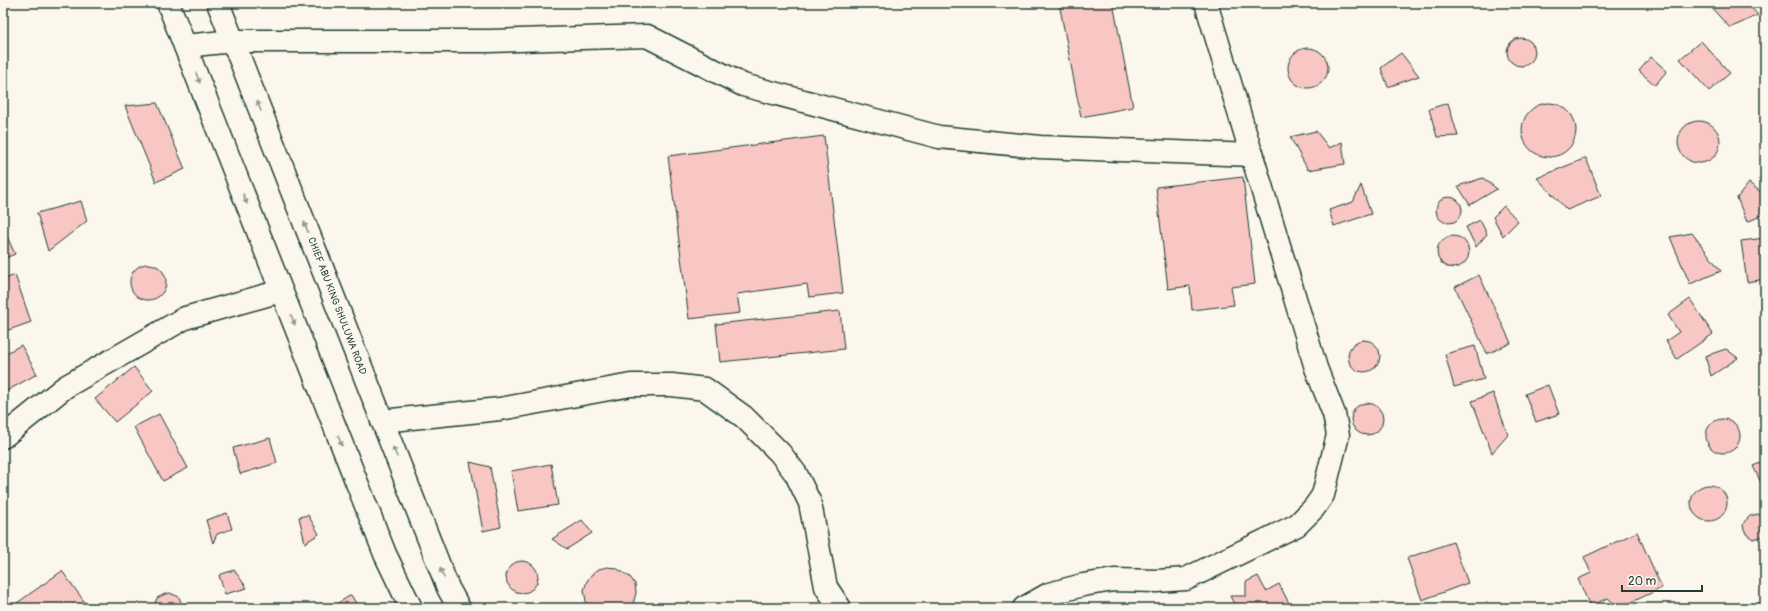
<svg xmlns="http://www.w3.org/2000/svg" width="1768" height="611" font-family="Pangolin,sans-serif">
	<style>
		.building { fill: #f8c7c4; stroke: #1f3d34 }
		.lines { fill: none; stroke-linecap: round; stroke-linejoin: round }
		.minor-casing { stroke: #1f3d34; stroke-width: 25 }
		.tertiary-casing { stroke: #1f3d34; stroke-width: 25 }
		.minor { stroke: #fbf7ec; stroke-width: 22 }
		.tertiary { stroke: #fbf7ec; stroke-width: 22 }
		.oneway { fill: #8d9a90 }
		.labels { text-anchor: middle; dominant-baseline: central; stroke-width: 3; stroke-linejoin: round; paint-order: stroke }
		.street-label { font-size: 10px; fill: #1f3d34; stroke: #fbf7ec }
	</style>
	<rect width="100%" height="100%" fill="#fbf7ec"/>
	<filter id="ink" filterUnits="userSpaceOnUse"><feTurbulence type="fractalNoise" baseFrequency=".025" numOctaves="2"/><feDisplacementMap in="SourceGraphic" scale="8" xChannelSelector="R" yChannelSelector="G"/><feConvolveMatrix kernelMatrix="1 2 1 2 8 2 1 2 1" color-interpolation-filters="sRGB"/></filter>
	<g filter="url(#ink)">
		<g class="building">
			<path d="M1059,3H1113L1133,107L1081,117Z"/>
			<path d="M1707,3H1747L1758,15L1730,28Z"/>
			<circle cx="1521" cy="52" r="14"/>
			<path d="M1701,41L1730,73L1709,91L1680,59Z"/>
			<circle cx="1308" cy="68" r="20"/>
			<path d="M1401,53L1419,76L1388,87L1381,68Z"/>
			<path d="M1651,57L1667,71L1655,85L1639,71Z"/>
			<circle cx="1549" cy="130" r="27"/>
			<path d="M157,103L185,169L156,182L125,106Z"/>
			<path d="M1448,103L1458,136L1437,137L1429,109Z"/>
			<circle cx="1699" cy="142" r="21"/>
			<path d="M1316,131L1329,148L1342,142L1345,164L1308,170L1290,137Z"/>
			<path d="M824,136L843,293L809,297L807,284L737,294L740,313L689,319L668,156Z"/>
			<path d="M1586,158L1601,196L1567,210L1537,178Z"/>
			<path d="M1243,177L1255,284L1231,287L1234,305L1192,310L1190,286L1168,289L1156,187Z"/>
			<path d="M1483,178L1497,189L1470,205L1458,186Z"/>
			<path d="M1749,183L1761,192L1765,190V214L1747,222L1737,198Z"/>
			<path d="M1361,185L1371,214L1334,226L1329,210L1353,202Z"/>
			<circle cx="1449" cy="210" r="13"/>
			<path d="M81,201L87,221L48,251L37,213Z"/>
			<path d="M1504,206L1518,221L1503,236L1493,217Z"/>
			<path d="M1480,220L1487,234L1476,247L1466,227Z"/>
			<path d="M3,228L15,254L3,259Z"/>
			<path d="M1692,233L1721,271L1690,284L1670,237Z"/>
			<circle cx="1453" cy="252" r="16"/>
			<path d="M1765,238V279L1747,282L1741,241Z"/>
			<circle cx="148" cy="282" r="18"/>
			<path d="M15,275L31,322L3,332V280Z"/>
			<path d="M1479,275L1511,343L1487,354L1455,287Z"/>
			<path d="M1690,299L1713,334L1677,359L1666,341L1679,332L1668,315Z"/>
			<path d="M840,311L844,349L720,362L716,324Z"/>
			<circle cx="1364" cy="356" r="16"/>
			<path d="M21,345L37,374L3,393V355Z"/>
			<path d="M1475,346L1484,379L1454,387L1445,354Z"/>
			<path d="M1726,349L1738,358L1711,376L1705,356Z"/>
			<path d="M134,367L153,391L115,422L95,399Z"/>
			<path d="M1548,385L1559,414L1536,422L1525,394Z"/>
			<path d="M1493,393L1508,435L1492,453L1472,401Z"/>
			<circle cx="1367" cy="419" r="16"/>
			<path d="M159,414L188,468L163,481L134,427Z"/>
			<circle cx="1723" cy="436" r="17"/>
			<path d="M270,438L277,463L240,474L233,448Z"/>
			<path d="M1765,461V491L1753,466Z"/>
			<path d="M470,462L490,467L501,527L483,531Z"/>
			<path d="M551,464L558,505L518,511L511,471Z"/>
			<circle cx="1709" cy="503" r="18"/>
			<path d="M227,513L232,529L217,534L213,543L206,520Z"/>
			<path d="M1758,514L1765,517V536L1753,539L1746,534L1743,526L1744,522L1750,516Z"/>
			<path d="M308,515L319,534L305,543L299,517Z"/>
			<path d="M582,520L592,533L567,549L552,539Z"/>
			<path d="M1637,532L1662,588L1619,608L1608,598L1590,606L1578,579L1591,573L1584,557Z"/>
			<path d="M1453,542L1468,583L1422,600L1407,558Z"/>
			<circle cx="522" cy="577" r="16"/>
			<path d="M607,567L616,568L630,577L635,584L636,593L632,608H588L587,607L584,590L587,581L592,574L599,569Z"/>
			<path d="M234,570L247,588L225,594L219,575Z"/>
			<path d="M62,571L89,608H21L17,603Z"/>
			<path d="M1258,576L1266,591L1279,584L1290,605L1284,608H1236L1230,596H1246V582Z"/>
			<path d="M170,593L179,597L183,608H153L157,598L165,594Z"/>
			<path d="M351,595L359,608H330Z"/>
		</g>
		<g class="lines">
			<g class="minor-casing">
				<g id="minor">
					<path d="M185,46L233,41H489L647,36L743,85L939,137L1040,147L1253,155"/>
					<path d="M382,421L500,409L631,385H672L705,389L744,417L780,453L796,474L810,503L826,587L840,608"/>
					<path d="M3,437L65,387L185,318L281,291"/>
					<path d="M1024,608L1049,594L1083,585L1114,580L1157,581L1186,579L1297,525L1314,508L1323,495L1338,435L1334,414L1316,368L1206,3"/>
				</g>
			</g>
			<g class="tertiary-casing">
				<g id="tertiary">
					<path d="M168,3L385,554L411,608"/>
					<path d="M218,3L448,588L459,608"/>
				</g>
			</g>
			<use href="#minor" class="minor"/>
			<use href="#tertiary" class="tertiary"/>
		</g>
		<defs><path id="oneway-solid" d="M-6-.8H1V-3.2L6.5 0L1 3.2V.8H-6Z"/></defs>
		<g class="oneway">
			<use href="#oneway-solid" transform="translate(198 78) rotate(69)"/>
			<use href="#oneway-solid" transform="translate(259 106) rotate(-111)"/>
			<use href="#oneway-solid" transform="translate(245 199) rotate(69)"/>
			<use href="#oneway-solid" transform="translate(306 227) rotate(-111)"/>
			<use href="#oneway-solid" transform="translate(293 320) rotate(69)"/>
			<use href="#oneway-solid" transform="translate(340 441) rotate(69)"/>
			<use href="#oneway-solid" transform="translate(395 452) rotate(-112)"/>
			<use href="#oneway-solid" transform="translate(442 573) rotate(-112)"/>
		</g>
	</g>
	<g class="labels">
		<g class="street-label">
			<text transform="translate(337 306) rotate(69)">CHIEF ABU KING SHULUWA ROAD</text>
		</g>
	</g>
	<rect width="1768" height="611" fill="none" stroke="#fbf7ec" stroke-width="16"/>
	<rect x="8" y="8" width="1752" height="595" fill="none" stroke="#1f3d34" stroke-width="1.5" filter="url(#ink)"/>
	<path d="M1622 585v6h80v-6" fill="none" stroke="#1f3d34" stroke-width="2"/>
	<text x="1628" y="585" font-size="12" fill="#1f3d34" stroke="#fbf7ec" stroke-width="3" paint-order="stroke">20 m</text>
</svg>
